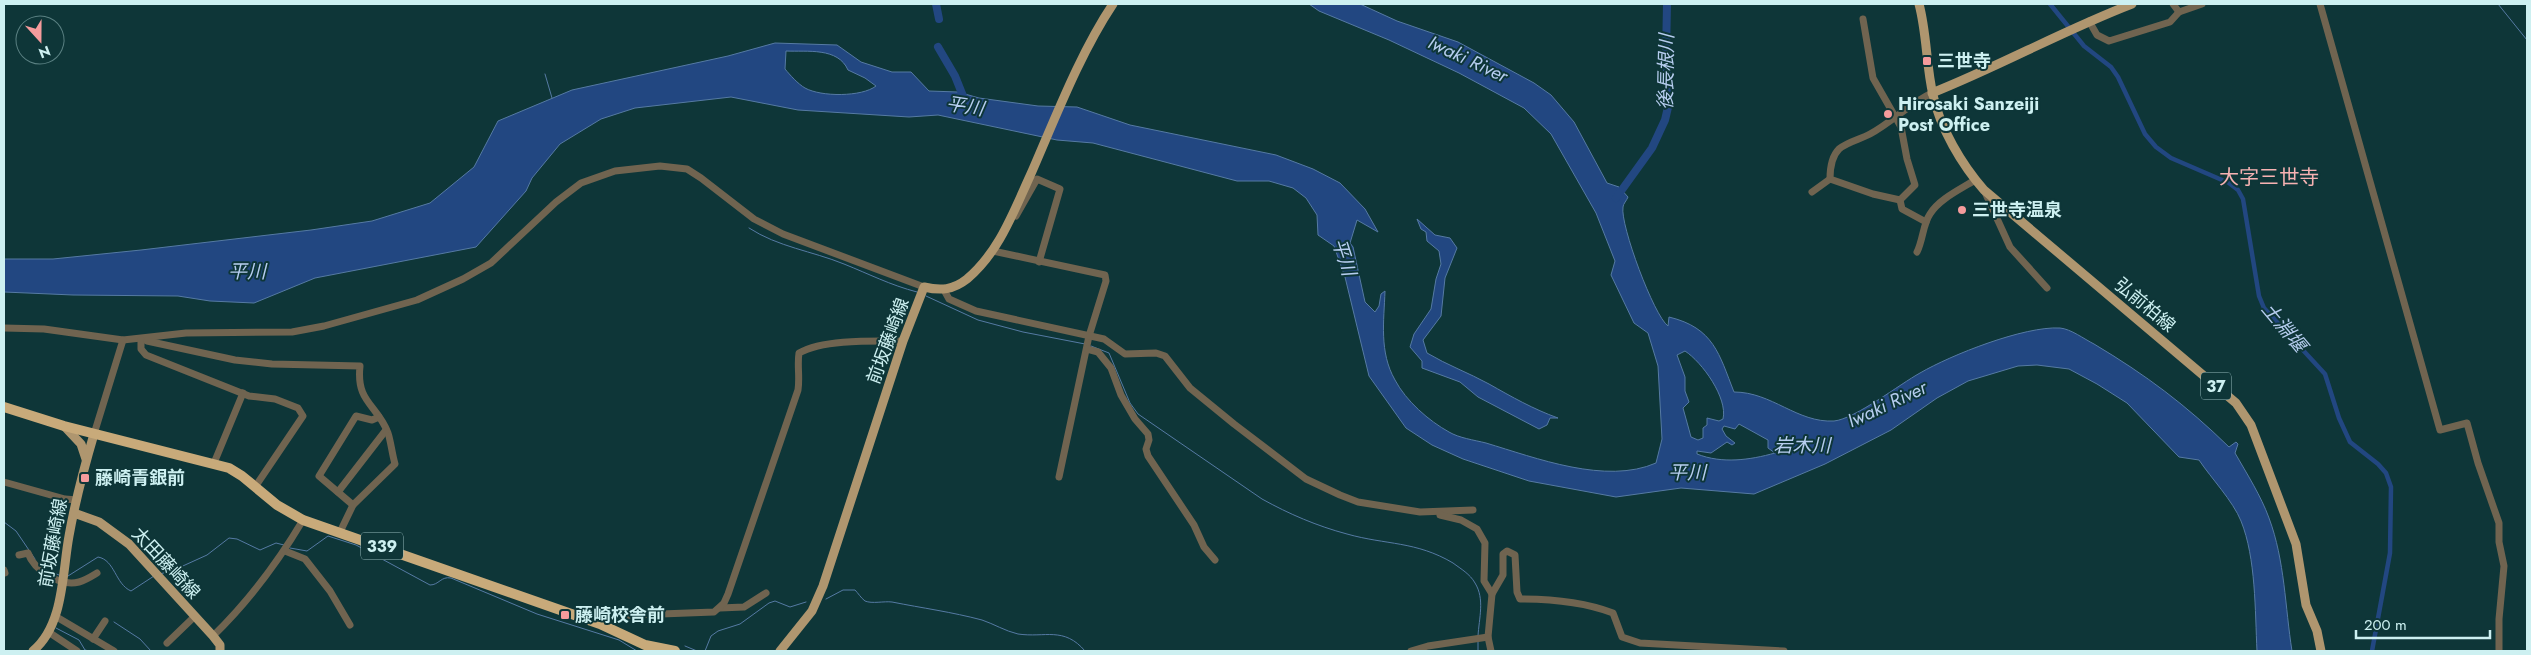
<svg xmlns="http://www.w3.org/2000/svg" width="2531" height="655" font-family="Jost,'Noto Sans JP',sans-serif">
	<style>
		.water { fill: #224781; stroke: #557aa3; fill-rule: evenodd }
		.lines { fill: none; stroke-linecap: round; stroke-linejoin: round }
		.stream { stroke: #557aa3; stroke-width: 1 }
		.canal { stroke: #224781; stroke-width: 4.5 }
		.river { stroke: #224781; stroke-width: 8 }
		.minor { stroke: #706450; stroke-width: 7 }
		.major { stroke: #af966f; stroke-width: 9 }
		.highway { stroke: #c8aa7a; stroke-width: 10 }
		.poi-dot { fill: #f59b9c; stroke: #0e3638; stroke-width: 2 }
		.labels { text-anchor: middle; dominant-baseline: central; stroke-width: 4; stroke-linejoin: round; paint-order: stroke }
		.shield { fill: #0e3638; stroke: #94b8ba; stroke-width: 1 }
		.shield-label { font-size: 16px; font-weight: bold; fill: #cdf0f1 }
		.poi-label { font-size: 18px; font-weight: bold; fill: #cdf0f1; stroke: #0e3638; text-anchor: start }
		.street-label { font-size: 18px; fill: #cdf0f1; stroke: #0e3638 }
		.water-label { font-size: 19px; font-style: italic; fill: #b6cdef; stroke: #0e3638 }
		.quarter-label { font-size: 20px; fill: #f6b2b2; stroke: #0e3638 }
	</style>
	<rect width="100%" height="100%" fill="#0e3638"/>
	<g class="water">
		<path d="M1309,4H1360L1397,21L1458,42L1534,83L1551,95L1574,122L1607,183L1619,187L1628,197C1627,200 1623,204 1623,207C1620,225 1654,316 1668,326L1669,317C1714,328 1719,354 1734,392C1772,392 1797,423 1834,421C1855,419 1900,384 1920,373C1951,355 2024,326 2060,328C2071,329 2084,339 2094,344C2146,375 2186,405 2229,447L2236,442L2238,444L2235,453C2247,474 2261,496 2269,518C2285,561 2285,607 2292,651H2257C2255,611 2256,558 2241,521C2233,501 2211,478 2199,460L2179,457L2127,403L2097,384L2069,369L2037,365L2018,366L1968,381L1937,398L1891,430L1825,464L1754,494L1681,488L1616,497L1529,481L1463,459L1432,445L1406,428L1369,376L1345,277L1334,246L1318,235L1317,215L1306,198L1293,188L1269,181H1237L1093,143L1057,140L938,115L909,117L798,110L731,97L635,108L601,119L560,144L532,178L526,191L476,247L315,278L254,303L210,301L178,296L73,295L4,292V259H53L141,250L311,230L372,221L430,203L474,167L498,121L572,90L728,56L775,43L837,45L861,62L892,72H911L929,91L958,92L979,98L1038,106L1077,107L1130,125L1276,155L1313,169L1340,183L1365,209L1378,232L1357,220L1350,243L1353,247L1365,302L1375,312L1379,306L1381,294L1385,291C1384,321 1379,352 1395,380C1406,401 1429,421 1449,432C1459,438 1474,440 1486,443C1536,458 1606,485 1656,463L1662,439L1658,366L1648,333L1634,323L1611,275L1615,261L1596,213L1551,134L1524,108L1459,73L1389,40L1319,11ZM786,51C807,52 838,47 848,70L865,78L876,86C862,97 821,97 805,88C798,84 790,75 785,69ZM1685,351C1702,362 1728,398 1723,419L1719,421L1707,418V425L1703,428V438L1698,440L1691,437L1683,408L1689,402L1685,391V377L1677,355ZM1739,424L1768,440V448L1775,453C1750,460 1722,464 1697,454V451L1711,453L1727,442L1732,445L1735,443L1726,436L1722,429L1724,426L1735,429Z"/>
		<path d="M1417,219L1435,235L1450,238L1457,248L1445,278L1441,316L1423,340L1427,353C1447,365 1469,373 1489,384C1512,397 1533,409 1558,418H1550L1547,425L1539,429L1478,397L1460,382L1422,368V361L1410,347L1414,334L1431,309L1436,279L1441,264L1439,251L1427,241L1426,232L1421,229Z"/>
	</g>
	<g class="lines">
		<g class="stream">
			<path d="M2498,4L2527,40"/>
			<path d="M545,74L552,98"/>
			<path d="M749,228C778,247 812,251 844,264C869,274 890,285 917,292"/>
			<path d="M926,296L978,320L1023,332L1085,344"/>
			<path d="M1091,346L1109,353L1130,403L1138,414L1262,499C1289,514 1317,526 1347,534C1386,545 1416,541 1453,563C1461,569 1470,574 1475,583C1485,599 1479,618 1478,636"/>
			<path d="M4,522L16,531L35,559"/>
			<path d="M290,548L307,551L328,536L356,545L430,585C439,585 441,576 451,578L537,614L619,640L637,651"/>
			<path d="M44,569L59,575"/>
			<path d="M160,574L174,570L207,555L229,538L237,539L260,550L276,543L284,545"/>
			<path d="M68,576L98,557C115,560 115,584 131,591L154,576"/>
			<path d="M826,599L843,590H855C858,593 861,598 865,601C872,604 884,601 892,602C922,608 952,612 982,620C994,624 1005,631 1018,634C1045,638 1064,626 1085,651"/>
			<path d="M114,622L140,639L151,651"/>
			<path d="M56,628L79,640L85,650L89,651"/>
			<path d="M1478,642V651"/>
			<path d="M685,646L697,651"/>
			<path d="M705,651L711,636L718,631L740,624L769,603L775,601L790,607L806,602"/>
		</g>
		<path class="canal" d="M2050,4L2084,46L2111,67L2118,77L2145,134L2156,147L2171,158L2229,183L2238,190L2243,199L2259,296L2264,308L2325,374L2339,418L2350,442L2378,464L2386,473L2391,487L2390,553L2372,651"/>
		<g class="river">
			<path d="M936,4L939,19"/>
			<path d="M938,47L955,76L965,101"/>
			<path d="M1616,198L1652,148L1665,120L1669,103L1666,54L1667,4"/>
		</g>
		<g class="minor">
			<path d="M2173,4L2179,12L2202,4"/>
			<path d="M2320,4L2440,430L2467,423L2478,463L2499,523V542L2504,566L2499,619V651"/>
			<path d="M1863,19L1873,78L1901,127L1907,159L1915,185L1900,200"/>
			<path d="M2089,21L2097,35L2109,41L2170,22L2179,12"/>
			<path d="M1984,190L2010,247L2047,288"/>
			<path d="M1812,192L1830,179"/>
			<path d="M1900,200L1873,194L1830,179C1830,169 1831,157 1839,149C1847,142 1861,139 1870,134C1892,122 1909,104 1932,93"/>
			<path d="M1900,200L1902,209L1926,222"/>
			<path d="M1016,216L1037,179L1060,189L1039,262"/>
			<path d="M993,251L1105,275L1106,281L1089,336L1059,477"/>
			<path d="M1917,252C1923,240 1923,224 1930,214C1939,199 1961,189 1975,180"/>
			<path d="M944,290L949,299L976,311L1104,339L1125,354L1156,353L1165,356L1190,388L1234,424L1306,479L1340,495L1358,502L1420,512L1473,510"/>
			<path d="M4,328L44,329L123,340L186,333L292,332L324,326L417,300L463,279L491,263L556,202L581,183L615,171L660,166L687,169L701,178L754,219L783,234L924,287"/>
			<path d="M141,340V349L146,355L249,396L275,399L298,408L303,416L255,487"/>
			<path d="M147,341L235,360L272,364L360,366C356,403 377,404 388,433C391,442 392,454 395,464L353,505L340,532"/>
			<path d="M1087,349L1098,352L1111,368L1121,395L1135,419L1148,434L1149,440L1146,449L1148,456L1194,525L1204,547L1215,560"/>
			<path d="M94,434L123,340"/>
			<path d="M214,463L243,393"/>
			<path d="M4,482L65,499L77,500"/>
			<path d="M338,492L386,430"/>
			<path d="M353,505L319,476L356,416L372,420L379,417"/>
			<path d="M1440,515L1461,520L1477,529L1485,543L1484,581L1492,594L1488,637L1491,651"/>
			<path d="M285,551L305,559L330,591L350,625"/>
			<path d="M19,555L28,553C34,570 60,587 79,582C86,580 92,576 97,573"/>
			<path d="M4,570L5,573"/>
			<path d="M1492,594L1503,575V554L1507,551L1515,555L1517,592L1520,599C1551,599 1584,602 1613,613L1622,637L1640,643L1784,651"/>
			<path d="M720,608L744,607L766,593"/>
			<path d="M55,616L114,651"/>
			<path d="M600,624L603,618L608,616L714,612L724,603L728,594L798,390C800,377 797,365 799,353C824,339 873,341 903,341"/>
			<path d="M50,633L77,651"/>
			<path d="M213,636C249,601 278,562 303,520"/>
			<path d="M93,639L105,621"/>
			<path d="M167,643L194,617"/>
			<path d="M1411,651L1428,646L1488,637"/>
		</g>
		<g class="major">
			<path d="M1919,4C1927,34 1926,65 1933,95C1940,128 1962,165 1984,190L2236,403L2251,425L2296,544L2306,605L2317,631L2321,651"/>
			<path d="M1932,93C2000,66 2064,30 2132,4"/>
			<path d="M65,427L81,444L86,459"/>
			<path d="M74,513L99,522L129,544L213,636L220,645V651"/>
			<path d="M33,651C64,625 62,574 69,536C75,502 84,468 94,434"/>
			<path d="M780,651L812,611L823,586L903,341L924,287C941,291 953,290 967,279C999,252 1013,213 1030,176C1055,119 1079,55 1113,4"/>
		</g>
		<path class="highway" d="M4,407L64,426L229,468L242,476L277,505L303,520L600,624L645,645L675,651"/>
	</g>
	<g class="poi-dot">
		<rect x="1922" y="56" width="10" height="10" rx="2.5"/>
		<circle cx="1888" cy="114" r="5"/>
		<circle cx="1962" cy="210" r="5"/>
		<rect x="80" y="473" width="10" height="10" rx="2.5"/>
		<rect x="560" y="610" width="10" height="10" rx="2.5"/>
	</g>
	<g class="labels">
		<g class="shield">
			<rect x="2201" y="372.5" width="30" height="27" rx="4"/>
			<rect x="361" y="532.5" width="42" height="27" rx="4"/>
		</g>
		<g class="shield-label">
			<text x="2216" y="386">37</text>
			<text x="382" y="546">339</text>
		</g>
		<g class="poi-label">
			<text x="1937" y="61">三世寺</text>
			<text x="1898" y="104">Hirosaki Sanzeiji<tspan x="1898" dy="21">Post Office</tspan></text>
			<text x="1972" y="210">三世寺温泉</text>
			<text x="95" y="478">藤崎青銀前</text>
			<text x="575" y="615">藤崎校舎前</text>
		</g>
		<g class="street-label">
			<text transform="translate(2145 305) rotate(40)">弘前柏線</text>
			<text transform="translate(888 341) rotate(-70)">前坂藤崎線</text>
			<text transform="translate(53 543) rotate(-80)">前坂藤崎線</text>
			<text transform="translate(166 563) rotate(47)">太田藤崎線</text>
		</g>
		<g class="water-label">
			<text transform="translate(1468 59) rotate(25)">Iwaki River</text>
			<text transform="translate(1666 72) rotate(-89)">後長根川</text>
			<text transform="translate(965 106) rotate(9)">平川</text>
			<text transform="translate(1344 257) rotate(72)">平川</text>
			<text x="247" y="271">平川</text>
			<text transform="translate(2284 327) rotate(50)">土淵堰</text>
			<text transform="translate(1887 404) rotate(-25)">Iwaki River</text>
			<text x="1802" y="445">岩木川</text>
			<text x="1687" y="472">平川</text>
		</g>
		<g class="quarter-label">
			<text x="2269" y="177">大字三世寺</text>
		</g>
	</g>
	<rect width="2531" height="655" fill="none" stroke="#cdf0f1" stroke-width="10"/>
	<g transform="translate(40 40) rotate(159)"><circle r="24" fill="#0e3638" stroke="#5a8082"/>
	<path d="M0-4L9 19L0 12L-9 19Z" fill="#f59b9c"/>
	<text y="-8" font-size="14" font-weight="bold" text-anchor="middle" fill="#cdf0f1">N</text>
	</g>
	<path d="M2356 630v8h134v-8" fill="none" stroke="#cdf0f1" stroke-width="2.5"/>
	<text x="2364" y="630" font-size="15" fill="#cdf0f1" stroke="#0e3638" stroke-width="4" paint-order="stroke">200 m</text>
</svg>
